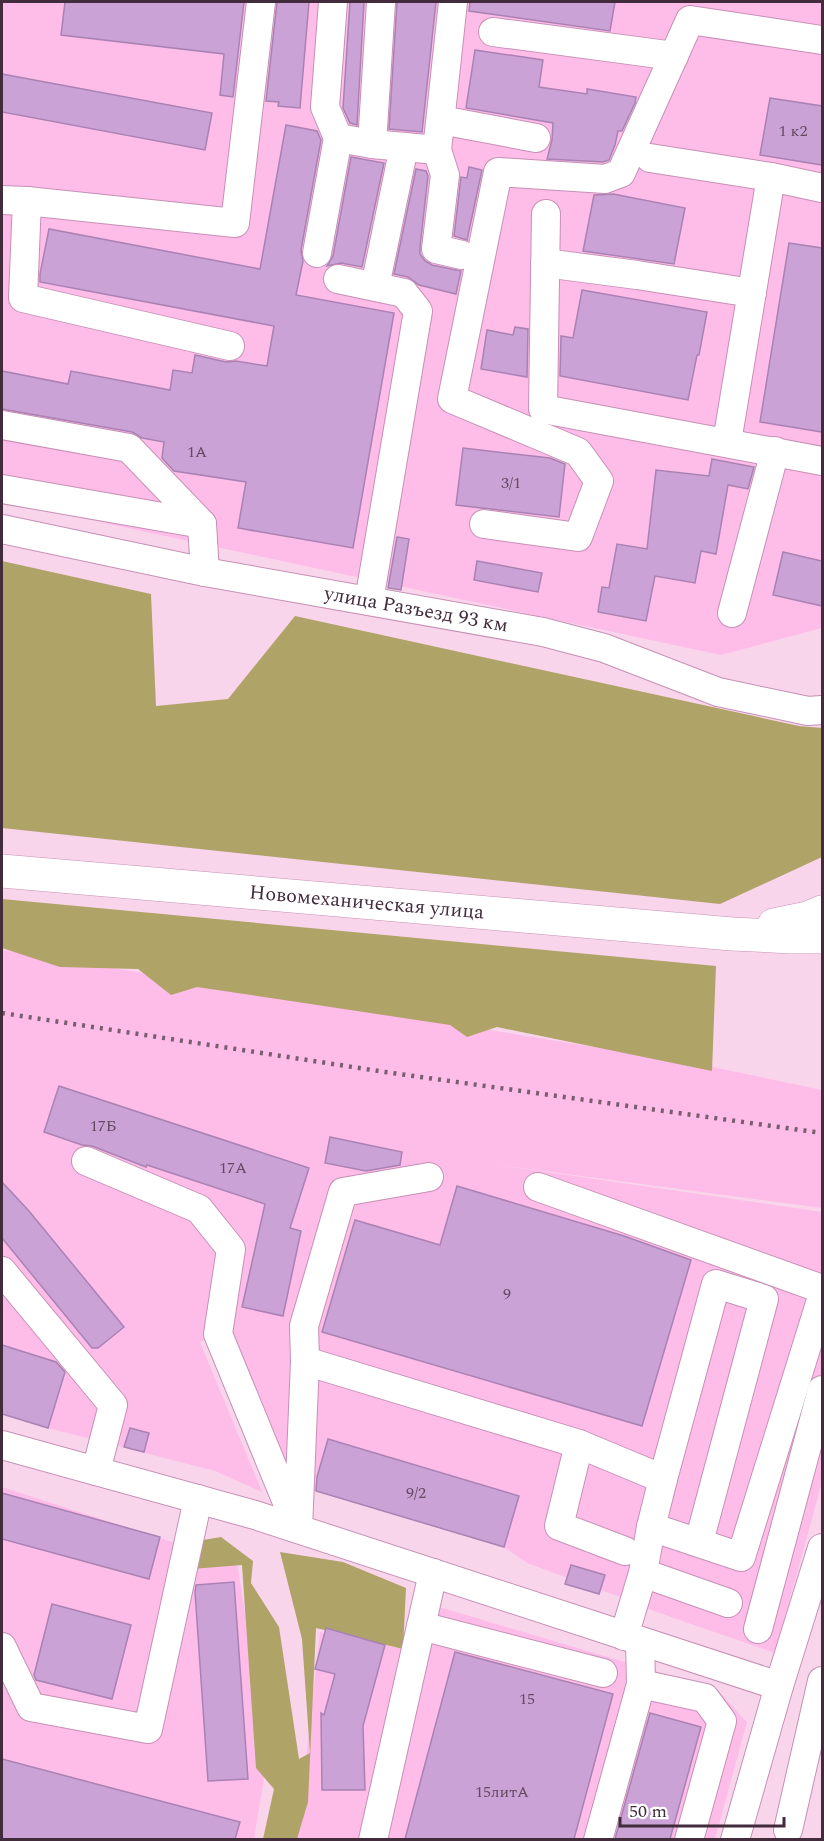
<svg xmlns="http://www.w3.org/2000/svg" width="824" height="1841" font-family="Spectral,serif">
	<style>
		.built { fill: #febce9 }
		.forest { fill: #afa367 }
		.building { fill: #caa2d5; stroke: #a982b3; stroke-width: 1.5 }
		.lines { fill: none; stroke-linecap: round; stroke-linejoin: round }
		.minor-casing { stroke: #c790b5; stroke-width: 30 }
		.major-casing { stroke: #c790b5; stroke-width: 34 }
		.minor { stroke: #fff; stroke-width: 28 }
		.major { stroke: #fff; stroke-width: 33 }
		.rail { stroke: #785d6f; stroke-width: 4.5; stroke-dasharray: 3 6; stroke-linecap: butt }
		.labels { text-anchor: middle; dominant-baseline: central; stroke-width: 5; stroke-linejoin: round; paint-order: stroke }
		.number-label { font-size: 16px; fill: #644962 }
		.street-label { font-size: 20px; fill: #422b3b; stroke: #fff }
	</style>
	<rect width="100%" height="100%" fill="#f9d5ec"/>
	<g class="built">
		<path d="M2,2H822V628L721,655L2,501Z"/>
		<path d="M2,950L698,1064L822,1090V1208L491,1164L822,1212V1482L775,1653L651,1610L620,1597L527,1563L504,1547L313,1490L316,1478L284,1468L229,1329L200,1342L262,1492L215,1471L48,1428L2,1414Z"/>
		<path d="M2,1487L237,1563L268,1754L254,1839L2,1840Z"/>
		<path d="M439,1607L716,1689L747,1722L715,1839L297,1840L320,1632L423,1653Z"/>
	</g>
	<g class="forest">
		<path d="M2,561L151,594L156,706L228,699L295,616L799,726L822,728V857L720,904L2,828Z"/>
		<path d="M2,899L716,966L712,1071L497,1027L467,1037L450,1025L197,987L171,995L138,969L60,967L2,948Z"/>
		<path d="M221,1537L253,1561L251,1583L279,1627L299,1759L310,1753L302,1639L280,1552L343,1562L406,1588L403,1649L316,1628L308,1802L297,1839H263L274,1789L256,1768L242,1565L179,1570L197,1541Z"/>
	</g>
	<g class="building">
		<path d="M65,2H244L233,97L220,95L224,54L61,35Z"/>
		<path d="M277,2H309L300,108L278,106L279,102L266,101Z"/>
		<path d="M350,2H364L357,125L350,123L343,108Z"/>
		<path d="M397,2H436L422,132L389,129Z"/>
		<path d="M470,2H615L610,31L469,11Z"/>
		<path d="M475,50L543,60L539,87L587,94V89L636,97L635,103L622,131H618L615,145L609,160L603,162L547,159L552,140L553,123L466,108Z"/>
		<path d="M2,74L212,113L205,150L2,112Z"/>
		<path d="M770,98L822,106V165L760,155Z"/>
		<path d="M286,125L317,131L321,140L301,250L303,261L296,295L394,313L353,548L238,528L246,482L174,471L162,458L164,442L142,438L132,432L2,409V371L68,384L71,371L170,390L173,370L192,373L195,355L226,362L236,361L267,366L274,326L40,282V274L49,229L260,269Z"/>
		<path d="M351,157L384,163L362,267L341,263L327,266L333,256Z"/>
		<path d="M469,167L482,170L467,240L454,236L461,177L467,178Z"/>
		<path d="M416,169L426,171L428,176L420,247V254L425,261L432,265L461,271L456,294L419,285L408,277L394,274Z"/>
		<path d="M613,194L685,208L674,264L583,251L594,195Z"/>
		<path d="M789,243L822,248V432L760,422Z"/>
		<path d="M582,290L707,312L699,355H697L688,400L560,376L561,336L573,338Z"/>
		<path d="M515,327L528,329L527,377L481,369L487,330L513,335Z"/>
		<path d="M463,448L550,458L565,464L559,517L456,505Z"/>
		<path d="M712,459L754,467L748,489L728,485L716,554L701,551L695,583L655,576L646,621L598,612L602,587L609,588L617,544L647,549L656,470L709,476Z"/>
		<path d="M397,537L409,539L401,590L388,588Z"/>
		<path d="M783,552L822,561V606L773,595Z"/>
		<path d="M477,561L542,573L538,592L474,580Z"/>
		<path d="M59,1086L309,1168L290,1228L301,1231L283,1316L242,1307L265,1204L147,1165L146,1167L92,1146L82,1145L44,1132Z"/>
		<path d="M330,1137L402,1152L400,1165L366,1171L325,1163Z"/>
		<path d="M2,1182L29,1211L124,1327L98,1348H92L2,1238Z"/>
		<path d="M457,1186L624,1236L691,1260L642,1426L322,1332L355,1220L440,1245Z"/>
		<path d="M2,1345L56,1362L65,1372L48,1428L2,1414Z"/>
		<path d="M130,1428L149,1433L144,1452L124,1447Z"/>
		<path d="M328,1439L519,1496L504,1547L316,1491L317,1477Z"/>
		<path d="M2,1493L160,1537L149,1579L2,1539Z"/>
		<path d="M571,1565L605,1575L599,1594L565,1584Z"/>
		<path d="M234,1582L248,1779L208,1781L195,1592L196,1585Z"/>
		<path d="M52,1604L131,1625L112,1699L36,1680L34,1675Z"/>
		<path d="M326,1628L385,1645L363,1726L365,1790H322L321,1713L324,1715L335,1674L315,1669Z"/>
		<path d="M455,1652L613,1694L574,1839H405Z"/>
		<path d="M650,1713L701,1727L670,1839H615Z"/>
		<path d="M2,1759L240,1822L235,1839H2Z"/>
	</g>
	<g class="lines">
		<g class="minor-casing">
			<g id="minor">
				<path d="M333,2L325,107L338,138"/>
				<path d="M453,2L437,150L445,175L436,249L462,255"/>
				<path d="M493,32L674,56"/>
				<path d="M441,120L536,138"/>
				<path d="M372,144L381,2"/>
				<path d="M650,158L771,177"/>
				<path d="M2,200L27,201"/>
				<path d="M546,214L543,409L822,461"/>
				<path d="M317,253L338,138L372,144L437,150"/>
				<path d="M545,263L637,275L752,293"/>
				<path d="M378,272L404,147"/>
				<path d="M338,279L404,293L418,311L369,601"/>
				<path d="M230,346L23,298L27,201L235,223L261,2"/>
				<path d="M2,425L129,448L202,524"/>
				<path d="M727,442L771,177L822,188"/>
				<path d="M2,489L202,524L205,572"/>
				<path d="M484,524L578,537L599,481L578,452L452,399L498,172L605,179L621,173L690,20L822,40"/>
				<path id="s1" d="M2,529L205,572L543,632L604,648L718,692L808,711L822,710"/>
				<path d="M732,613L775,451"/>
				<path d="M86,1161L199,1209L231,1249L218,1334L298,1529L305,1361L579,1444L663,1479"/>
				<path d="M538,1187L822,1289"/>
				<path d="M2,1271L113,1405L96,1471"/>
				<path d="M305,1361L304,1326L343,1192L429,1177"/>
				<path d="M579,1444L559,1526L625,1551"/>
				<path d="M2,1445L255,1515L779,1686"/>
				<path d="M651,1527L741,1557L822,1297"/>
				<path d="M643,1573L728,1603"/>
				<path d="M421,1626L603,1673"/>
				<path d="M758,1629L822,1390"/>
				<path d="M624,1636L643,1573L651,1527L663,1479L716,1284L764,1299L699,1542"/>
				<path d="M2,1647L31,1707L148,1729L198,1499"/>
				<path d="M641,1684L705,1698L722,1721L689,1840"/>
				<path d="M788,1830L822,1681"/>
				<path d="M373,1840L433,1573"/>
				<path d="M598,1840L641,1684L640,1641"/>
				<path d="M735,1840L779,1686L822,1548"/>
			</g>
		</g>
		<g class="major-casing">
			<g id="major">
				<path id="s2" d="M2,871L732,934L792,937H822"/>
				<path d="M774,925L808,918L822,912"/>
			</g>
		</g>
		<use href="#minor" class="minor"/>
		<use href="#major" class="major"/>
		<path class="rail" d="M2,1013L385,1072L822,1133"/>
	</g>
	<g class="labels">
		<g class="number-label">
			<text x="793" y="131">1 к2</text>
			<text x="197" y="452">1А</text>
			<text x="511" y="483">3/1</text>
			<text x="103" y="1126">17Б</text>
			<text x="233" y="1168">17А</text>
			<text x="507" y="1294">9</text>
			<text x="416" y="1493">9/2</text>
			<text x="527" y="1699">15</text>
			<text x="502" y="1792">15литА</text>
		</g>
		<g class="street-label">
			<text stroke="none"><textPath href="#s1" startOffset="422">улица Разъезд 93 км</textPath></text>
			<text stroke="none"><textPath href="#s2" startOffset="366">Новомеханическая улица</textPath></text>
		</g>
	</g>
	<rect width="824" height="1841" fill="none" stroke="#422b3b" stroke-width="6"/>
	<path d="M620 1817v9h164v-9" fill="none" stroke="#422b3b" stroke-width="3"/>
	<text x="629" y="1817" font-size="18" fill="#422b3b" stroke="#ffffff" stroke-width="4.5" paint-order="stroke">50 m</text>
</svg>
